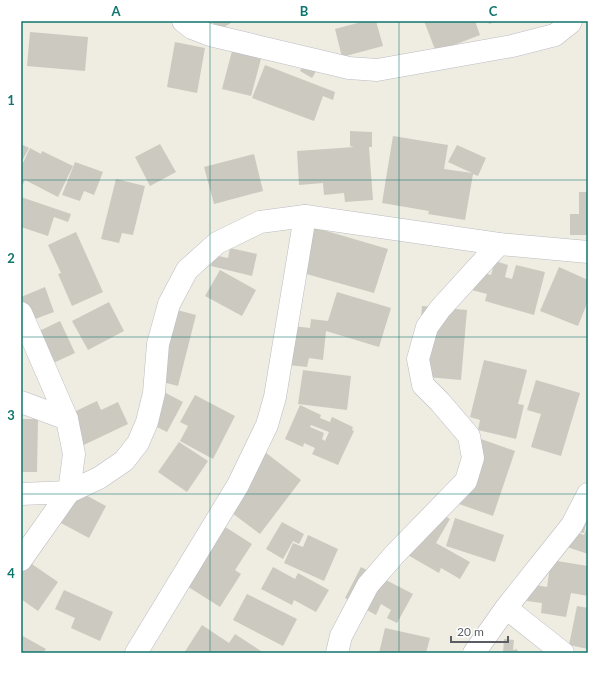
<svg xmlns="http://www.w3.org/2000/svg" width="609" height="674" font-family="Lato,sans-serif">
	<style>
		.building { fill: #ccc9c1; fill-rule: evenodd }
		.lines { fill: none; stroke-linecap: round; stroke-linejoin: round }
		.minor-casing { stroke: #babcc2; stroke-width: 23 }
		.minor { stroke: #fff; stroke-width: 22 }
		.grid { fill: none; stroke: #0f766e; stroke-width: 1; stroke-opacity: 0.55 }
		.neatline { fill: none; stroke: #0f766e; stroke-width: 1.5 }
		.grid-label { font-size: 13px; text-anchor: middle; font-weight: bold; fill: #0f766e }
	</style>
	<rect width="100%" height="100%" fill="#efece2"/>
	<g class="building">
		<path d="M212,21H234L218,31Z"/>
		<path d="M365,21H376L383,46L342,57L335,29Z"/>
		<path d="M424,21H475L480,35L436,52Z"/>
		<path d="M488,21H498L489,24Z"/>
		<path d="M30,32L88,37L85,71L27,66Z"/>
		<path d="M175,42L205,48L197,93L167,87Z"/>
		<path d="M232,51L261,59L251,96L222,89Z"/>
		<path d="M305,62L318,68L312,78L300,71Z"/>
		<path d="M265,65L335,92L333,100L323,96L314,121L252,98Z"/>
		<path d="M350,131L372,132V147H369L373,200L345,202L344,193L324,195L323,183L299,185L297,151L354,147L350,146Z"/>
		<path d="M393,136L448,145L444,169L472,173L448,162L457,145L486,158L478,176L473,174L465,220L428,214L429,211L382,203Z"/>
		<path d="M21,144L29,148L21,163Z"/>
		<path d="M160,144L176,172L150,186L135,157Z"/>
		<path d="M30,148L41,154L42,151L73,166L58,197L25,180L21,188V167Z"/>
		<path d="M254,154L263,191L214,204L204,167Z"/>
		<path d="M75,162L103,172L94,195L84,191L80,201L62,195Z"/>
		<path d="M116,179L145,186L133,235L122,233L119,243L101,239Z"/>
		<path d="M579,192H588V235H570V214H579Z"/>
		<path d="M21,197L71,214L68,222L54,217L48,236L21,227Z"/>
		<path d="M306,225L388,249L374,293L292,270Z"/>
		<path d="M76,232L103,292L72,306L58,274L61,273L48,245Z"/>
		<path d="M230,248L257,254L252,276L211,266L214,255L228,258Z"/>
		<path d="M495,261L508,265L505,277L512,279L516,265L545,272L534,315L485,301L487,294L468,289L466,297L452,293L477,271L491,275Z"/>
		<path d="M559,267L588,280V301L578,326L540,311Z"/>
		<path d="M220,270L256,290L242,316L205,296Z"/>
		<path d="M45,287L54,312L27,322L21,306V297Z"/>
		<path d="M337,292L391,308L379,347L326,331L323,360L309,358L307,367L288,365L293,326L310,328L311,319L328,321Z"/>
		<path d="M109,302L124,331L88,350L72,321Z"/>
		<path d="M422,306L467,310L461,380L416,376Z"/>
		<path d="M166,307L196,315L178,386L147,378Z"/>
		<path d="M60,321L75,353L49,365L35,333Z"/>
		<path d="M484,360L527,370L518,404L524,405L516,439L478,430L480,420L470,417Z"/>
		<path d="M303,370L351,376L347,410L298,404Z"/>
		<path d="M536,380L580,393L561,456L531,447L541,414L527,410Z"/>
		<path d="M160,390L183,402L167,432L149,423Z"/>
		<path d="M195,395L235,416L213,459L180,441L188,426L180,422Z"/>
		<path d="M97,401L101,410L118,402L128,424L71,451L57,420Z"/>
		<path d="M300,405L321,415L320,418L330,422L332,417L353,427L352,430L354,431L338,465L312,454L315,448L304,443L303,447L285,439ZM311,425L329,432L325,441L322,439L324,433L310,427Z"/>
		<path d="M21,419H38L37,472H21Z"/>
		<path d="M481,439L515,451L493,516L459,504Z"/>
		<path d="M179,442L208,461L187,492L158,472Z"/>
		<path d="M265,452L301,480L260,534L224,507Z"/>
		<path d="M76,490L106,506L89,538L59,522Z"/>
		<path d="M433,509L450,519L436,543L470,562L460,579L441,568L439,573L406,554Z"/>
		<path d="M455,518L504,535L495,562L446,546Z"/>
		<path d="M587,519L584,533L575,531Z"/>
		<path d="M282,522L304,534L299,544L293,541L283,559L266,549Z"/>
		<path d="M219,523L252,544L235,570L241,574L220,607L179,581Z"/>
		<path d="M588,525V554L561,545L567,529L584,535Z"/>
		<path d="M308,535L338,549L324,581L284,563L293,543L303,547Z"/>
		<path d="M26,560L58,582L38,611L21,599V567Z"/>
		<path d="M551,560L588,566V596L571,593L566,617L541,613L542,603L527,601L530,584L547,587Z"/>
		<path d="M273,567L295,579L298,573L329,590L316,612L294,600L292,605L261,589Z"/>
		<path d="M361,567L413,594L397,623L387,618L391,610L381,604L376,615L345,598Z"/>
		<path d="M64,590L113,612L100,641L71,628L75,618L55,609Z"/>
		<path d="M247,594L297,619L283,646L233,620Z"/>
		<path d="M577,606L588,608V649L569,645Z"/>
		<path d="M202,625L229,643L235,634L264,653H184Z"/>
		<path d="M385,628L430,638L426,653H379Z"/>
		<path d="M21,635L46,649L43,653H21Z"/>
		<path d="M504,639L514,640L513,650L517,649L518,653H503Z"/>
	</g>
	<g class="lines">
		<g class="minor-casing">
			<g id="minor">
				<path d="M183,21L192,28L210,35L349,68L377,70L512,46L555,35L570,23L571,21"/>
				<path d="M21,313L67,419L74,454L69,492L21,560"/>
				<path d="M21,402L67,419"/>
				<path d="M21,494L69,492L99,478L124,461L138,443L147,422L154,393L158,344L169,304L187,270L217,243L260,222L305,216L499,244L588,252"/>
				<path d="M506,608L572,525L588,494"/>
				<path d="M136,653L238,485L267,425L275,397L305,216"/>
				<path d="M337,653L341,636L368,585L395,554L466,481L473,458L469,436L440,402L423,385L418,359L427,327L440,309L499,244"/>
				<path d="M474,653L506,608L563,653"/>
			</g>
		</g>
		<use href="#minor" class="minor"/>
	</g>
	<path class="grid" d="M210,21V653M399,21V653M21,180H588M21,337H588M21,494H588"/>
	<rect width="609" height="674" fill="none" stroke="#ffffff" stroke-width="44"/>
	<path d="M451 636v6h57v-6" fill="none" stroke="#5a5e64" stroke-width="2"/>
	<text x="457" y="636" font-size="12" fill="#5a5e64" stroke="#ffffff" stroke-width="3" paint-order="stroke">20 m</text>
	<rect x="22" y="22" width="565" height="630" class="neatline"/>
	<g class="grid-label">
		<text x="116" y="16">A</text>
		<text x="304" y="16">B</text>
		<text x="493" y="16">C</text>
		<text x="11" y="105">1</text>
		<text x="11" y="263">2</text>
		<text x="11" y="420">3</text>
		<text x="11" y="578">4</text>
	</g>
</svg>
